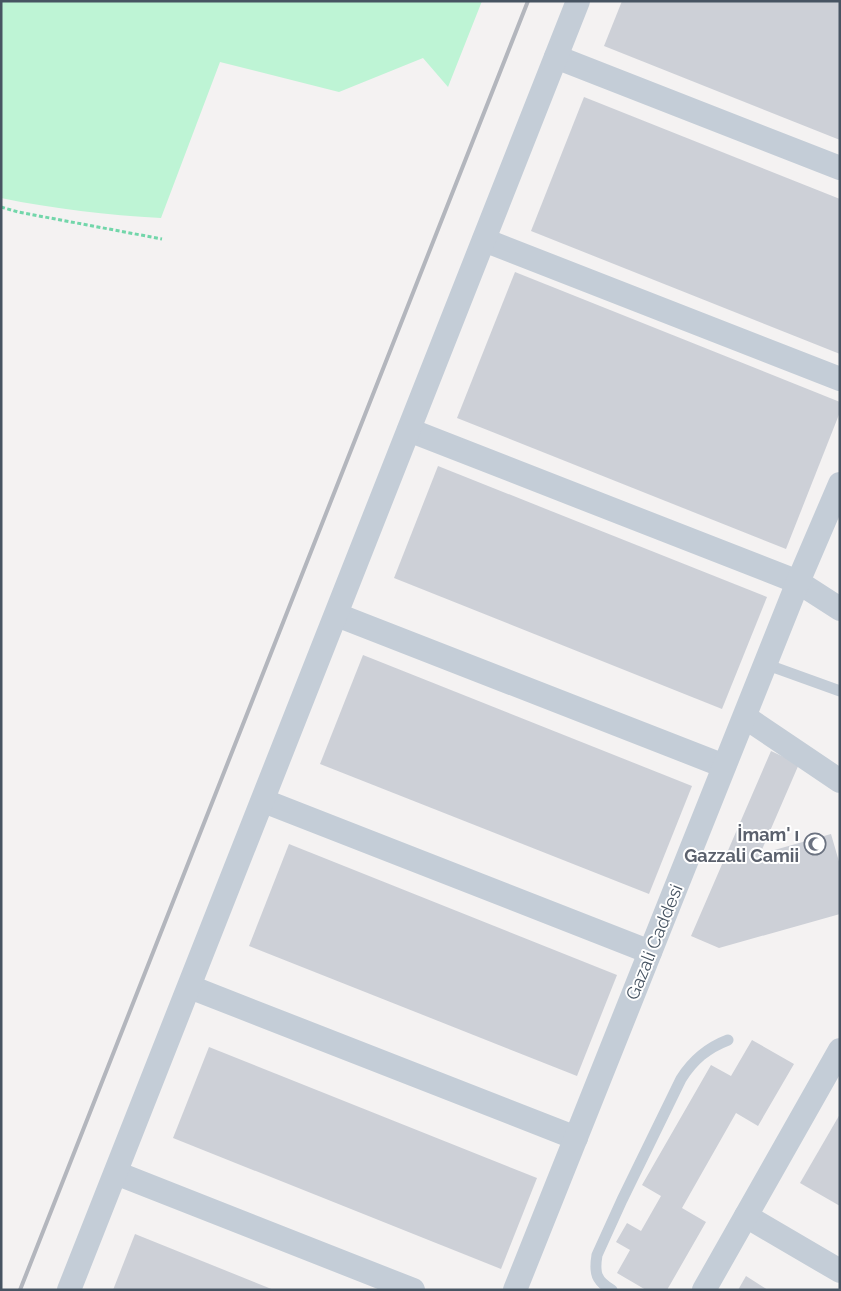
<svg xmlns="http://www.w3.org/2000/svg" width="841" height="1291" font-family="Raleway,sans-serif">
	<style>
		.green { fill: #bef4d5 }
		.building { fill: #cdd0d7 }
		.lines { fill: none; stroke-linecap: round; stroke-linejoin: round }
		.path { stroke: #72d6aa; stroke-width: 3; stroke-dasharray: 4 2.5; stroke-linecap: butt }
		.service { stroke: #c4cdd7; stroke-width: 11 }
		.minor { stroke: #c4cdd7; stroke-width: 24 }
		.rail { stroke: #b3b6bd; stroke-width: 4 }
		.labels { text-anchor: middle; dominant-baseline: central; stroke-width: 4; stroke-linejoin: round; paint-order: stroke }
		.worship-label { font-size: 18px; font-weight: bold; fill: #5b616d; stroke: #fff; text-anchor: end }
		.street-label { font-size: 18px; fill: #475462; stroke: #fff }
	</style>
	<rect width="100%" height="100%" fill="#f4f2f2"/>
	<path class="green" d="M1,1H482L448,87L423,58L339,92L220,62L161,218C107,215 54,209 1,198Z"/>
	<g class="building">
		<path d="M622,1H840V140L604,46Z"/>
		<path d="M584,97L840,199V354L531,231Z"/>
		<path d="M515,272L840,402V412L786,549L457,418Z"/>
		<path d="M438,466L767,597L722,709L394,578Z"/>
		<path d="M363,655L692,786L649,894L320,764Z"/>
		<path d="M771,751L799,764L760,854L831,834L840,865V914L719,948L691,936Z"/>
		<path d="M289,844L617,975L577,1076L249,946Z"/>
		<path d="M752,1040L794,1064L758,1126L736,1113L682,1208L706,1222L667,1290H646L617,1273L630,1250L616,1242L627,1223L641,1231L661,1196L642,1185L711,1065L731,1076Z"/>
		<path d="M209,1047L537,1178L501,1269L173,1138Z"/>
		<path d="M840,1114V1206L800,1183Z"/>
		<path d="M135,1234L274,1290H113Z"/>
		<path d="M746,1276L768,1290H738Z"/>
	</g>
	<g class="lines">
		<path class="path" d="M1,207L18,212L162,239"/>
		<g class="service">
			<path d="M765,664L840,691"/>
			<path d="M612,1290C596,1281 594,1273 597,1255L622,1200L681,1079C693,1060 707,1048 728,1040"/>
		</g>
		<g class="minor">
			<path d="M556,57L840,168"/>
			<path d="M484,240L840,379"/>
			<path d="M409,430L798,582L840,609"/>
			<path d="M337,615L724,766"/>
			<path d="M745,717L840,781"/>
			<path d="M264,801L650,952"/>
			<path d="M190,987L576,1138"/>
			<path d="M116,1173L413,1290"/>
			<path d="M746,1216L840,1271"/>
			<path d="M69,1290L578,1"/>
			<path d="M515,1290L798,582L840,484"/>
			<path d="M704,1290L840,1050"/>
		</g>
		<path class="rail" d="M20,1290L528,1"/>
	</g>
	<defs>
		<g id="mosque-ring" transform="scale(1.125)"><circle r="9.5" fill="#fff" stroke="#6b7280" stroke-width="1.5"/><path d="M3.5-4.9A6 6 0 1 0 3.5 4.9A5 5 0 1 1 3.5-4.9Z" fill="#6b7280"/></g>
	</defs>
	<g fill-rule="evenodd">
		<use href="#mosque-ring" x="815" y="844"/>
	</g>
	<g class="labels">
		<g class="worship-label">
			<text x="799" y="834">İmam' ı<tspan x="799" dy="21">Gazzali Camii</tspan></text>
		</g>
		<g class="street-label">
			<text transform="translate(654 942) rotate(-68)">Gazali Caddesi</text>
		</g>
	</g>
	<rect width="841" height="1291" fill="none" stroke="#475462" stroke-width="5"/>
</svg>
